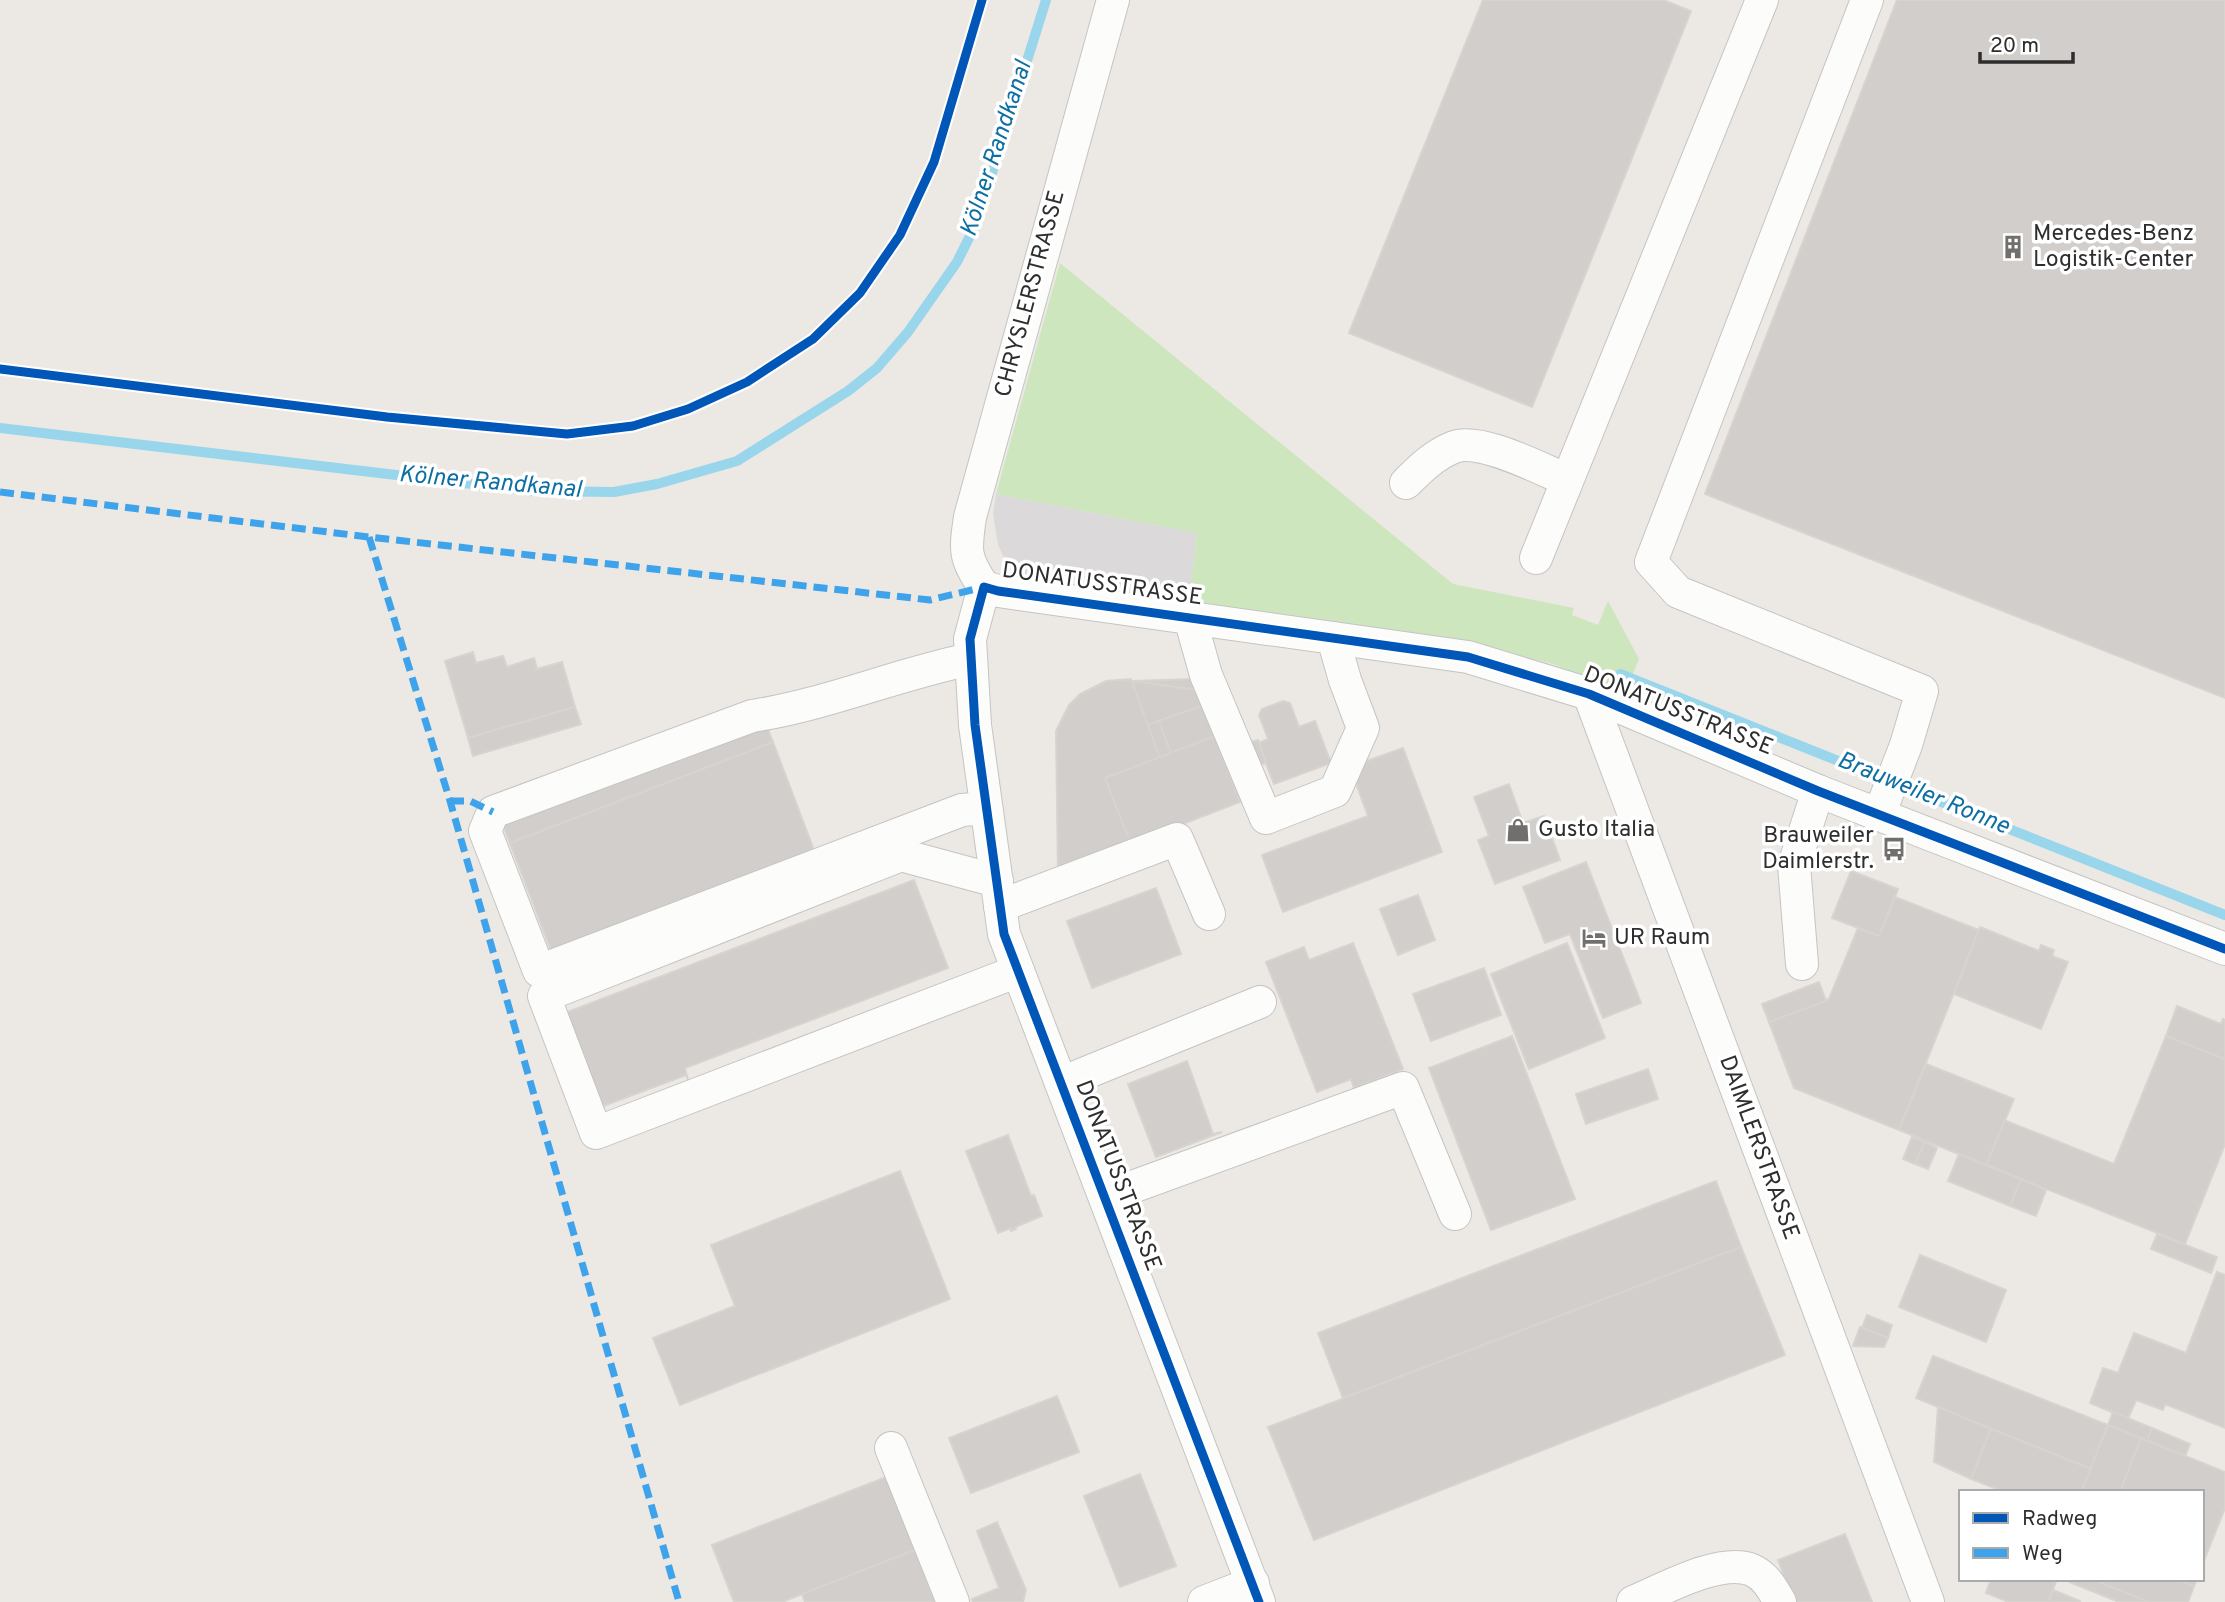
<svg xmlns="http://www.w3.org/2000/svg" width="2225" height="1602" font-family="Overpass,sans-serif">
	<style>
		.industrial { fill: #dcd9db }
		.green { fill: #cee6be }
		.lines { fill: none; stroke-linecap: round; stroke-linejoin: round }
		.stream { stroke: #99d6ec; stroke-width: 10 }
		.building { fill: #d1cecb; stroke: #d7d4d0; stroke-width: 2 }
		.minor-casing { stroke: #c5c4c5; stroke-width: 34 }
		.minor { stroke: #fcfcfb; stroke-width: 32 }
		.quiet { stroke: #3ea3eb; stroke-width: 7; stroke-dasharray: 14 7; stroke-linecap: butt }
		.cycleway-casing { stroke: #fff; stroke-width: 13 }
		.cycleway { stroke: #0057b8; stroke-width: 9 }
		.labels { text-anchor: middle; dominant-baseline: central; stroke-width: 7; stroke-linejoin: round; paint-order: stroke }
		.poi-label { font-size: 23px; fill: #2e2e2e; stroke: #fff; text-anchor: start }
		.street-label { font-size: 23px; fill: #2e2e2e; stroke: #fff }
		.water-label { font-size: 24px; font-style: italic; fill: #0d6fa3; stroke: #fff }
	</style>
	<rect width="100%" height="100%" fill="#ece8e4"/>
	<path class="industrial" d="M996,494L1197,533L1188,605L1022,579L1007,564L998,545L993,514Z"/>
	<path class="green" d="M1060,263L1453,584L1574,608L1572,615L1598,625L1608,601L1639,659L1625,693L1553,664L1473,643L1188,605L1197,533L996,494Z"/>
	<g class="lines">
		<g class="stream">
			<path d="M0,428L531,491L614,492L657,484L737,461L848,391L877,368L908,332L957,262L976,224L1046,0"/>
			<path d="M1620,674L2225,915"/>
		</g>
	</g>
	<g class="building">
		<path d="M1483,0H1663L1691,11L1532,407L1349,333Z"/>
		<path d="M1897,0H2225V698L1705,494Z"/>
		<path d="M473,652L476,663L503,656L507,667L534,658L537,669L562,662L575,707L468,738L445,661Z"/>
		<path d="M1131,679L1160,758L1105,778L1131,844L1058,870L1056,731L1069,705L1080,694L1106,681Z"/>
		<path d="M1194,679L1198,690L1132,681Z"/>
		<path d="M1132,681L1198,690L1204,705L1148,725Z"/>
		<path d="M1283,701L1290,703L1299,727L1315,721L1331,763L1274,784L1258,743L1268,739L1259,715L1262,709Z"/>
		<path d="M1204,705L1216,736L1171,754L1159,721Z"/>
		<path d="M575,707L581,724L473,756L468,738Z"/>
		<path d="M764,720L773,742L510,843L501,820Z"/>
		<path d="M1159,721L1171,754L1160,758L1148,725Z"/>
		<path d="M1215,736L1240,802L1131,844L1105,778Z"/>
		<path d="M1258,740L1266,763L1254,767L1246,744Z"/>
		<path d="M773,742L815,853L552,953L510,843Z"/>
		<path d="M1403,748L1442,852L1283,912L1262,855L1368,816L1350,767Z"/>
		<path d="M1509,784L1523,823L1544,816L1560,860L1495,884L1478,840L1489,836L1474,797Z"/>
		<path d="M1586,862L1641,1003L1603,1018L1570,934L1545,943L1523,887Z"/>
		<path d="M1851,871L1898,889L1879,936L1832,918Z"/>
		<path d="M914,880L948,968L685,1068L688,1080L686,1075L598,1108L562,1014Z"/>
		<path d="M1156,888L1181,954L1092,988L1067,921Z"/>
		<path d="M1418,895L1435,940L1398,955L1380,909Z"/>
		<path d="M1895,897L1979,930L1899,1130L1794,1088L1769,1022L1829,999L1858,928L1879,936Z"/>
		<path d="M1980,927L2039,951L2041,945L2054,950L2052,956L2068,962L2041,1029L1954,994Z"/>
		<path d="M1353,943L1403,1069L1354,1088L1351,1079L1317,1092L1266,962L1304,947L1309,960Z"/>
		<path d="M1567,943L1605,1038L1529,1069L1491,974Z"/>
		<path d="M1484,968L1501,1015L1431,1041L1413,994Z"/>
		<path d="M1819,982L1826,1001L1769,1022L1762,1004Z"/>
		<path d="M2177,1006L2221,1024L2223,1019L2225,1020V1059L2166,1036Z"/>
		<path d="M1512,1036L1575,1199L1491,1230L1429,1068Z"/>
		<path d="M2166,1036L2225,1059V1144L2185,1244L1986,1165L2004,1120L2114,1164Z"/>
		<path d="M1187,1061L1213,1134L1222,1132L1156,1157L1128,1084Z"/>
		<path d="M1926,1064L2014,1099L1986,1165L1899,1130Z"/>
		<path d="M1648,1069L1658,1099L1586,1124L1576,1094Z"/>
		<path d="M1008,1135L1031,1196L1034,1195L1042,1216L1015,1227L1016,1229L1011,1231V1228L998,1233L966,1151Z"/>
		<path d="M1912,1137L1925,1142L1915,1164L1903,1159Z"/>
		<path d="M1925,1142L1937,1148L1928,1169L1915,1164Z"/>
		<path d="M1959,1154L2021,1179L2010,1206L1948,1181Z"/>
		<path d="M900,1171L950,1299L680,1405L653,1338L735,1306L711,1245Z"/>
		<path d="M2021,1179L2046,1190L2036,1216L2010,1206Z"/>
		<path d="M1716,1181L1741,1247L1343,1398L1318,1333Z"/>
		<path d="M2157,1234L2217,1257L2211,1273L2151,1249Z"/>
		<path d="M1741,1247L1785,1355L1314,1540L1268,1427Z"/>
		<path d="M1920,1255L2006,1290L1986,1342L1899,1307Z"/>
		<path d="M2217,1272L2225,1275V1428L2165,1404L2163,1410L2136,1400L2128,1419L2090,1403L2103,1368L2118,1373L2134,1333L2186,1353Z"/>
		<path d="M1867,1315L1892,1325L1888,1338L1862,1328Z"/>
		<path d="M1860,1327L1888,1338L1884,1347L1853,1346Z"/>
		<path d="M1933,1356L2108,1425L2091,1469L1916,1398Z"/>
		<path d="M1057,1396L1079,1452L971,1493L949,1438Z"/>
		<path d="M1938,1407L1991,1429L1971,1479L1934,1462Z"/>
		<path d="M2113,1412L2152,1428L2147,1441L2108,1425Z"/>
		<path d="M2108,1425L2141,1438L2120,1492H2081Z"/>
		<path d="M2152,1428L2190,1444L2185,1456L2147,1441Z"/>
		<path d="M1991,1429L2091,1469L2081,1492H2005L1971,1479Z"/>
		<path d="M2141,1438L2225,1472V1508L2202,1566V1492H2120Z"/>
		<path d="M1140,1474L1176,1566L1120,1587L1084,1496Z"/>
		<path d="M886,1477L915,1550L782,1602H734L712,1545Z"/>
		<path d="M997,1522L1026,1590L1023,1602H973L972,1599L999,1588L977,1531Z"/>
		<path d="M1845,1534L1872,1602H1794L1778,1560Z"/>
		<path d="M915,1550L935,1602H805L802,1594Z"/>
		<path d="M1991,1579H2057L2048,1602H2009L1986,1593Z"/>
		<path d="M2062,1579H2092L2149,1602H2119Z"/>
		<path d="M2092,1579H2177L2194,1586L2188,1602H2149Z"/>
		<path d="M2177,1579H2197L2194,1586Z"/>
		<path d="M2053,1590L2080,1601L2079,1602H2048Z"/>
	</g>
	<g class="lines">
		<g class="minor-casing">
			<g id="minor">
				<path d="M1867,0L1651,562L1678,592L1922,691L1906,745L1879,815"/>
				<path d="M1406,483C1420,469 1434,455 1454,447C1480,437 1541,469 1567,480"/>
				<path d="M1536,558L1762,0"/>
				<path d="M984,587L998,591L1468,657L1589,694L1818,791L2225,949"/>
				<path d="M984,587L970,639L975,725L1004,934L1259,1602"/>
				<path d="M984,587C964,558 965,551 970,517L1113,0"/>
				<path d="M1190,618L1206,675L1266,818L1335,791L1363,728L1345,680L1333,638"/>
				<path d="M971,659C897,674 826,705 752,716L493,812L485,831L539,971L962,810L986,808"/>
				<path d="M1589,694L1928,1602"/>
				<path d="M997,881L901,855L544,996L596,1133L1018,971"/>
				<path d="M1000,906L1177,839L1209,914"/>
				<path d="M1802,964L1794,865L1818,791"/>
				<path d="M1061,1083L1260,1002"/>
				<path d="M1105,1197L1403,1088L1455,1214"/>
				<path d="M891,1448L953,1602"/>
				<path d="M1204,1602L1253,1583"/>
				<path d="M1633,1602C1662,1590 1720,1557 1752,1570C1766,1576 1773,1590 1780,1602"/>
			</g>
		</g>
		<use href="#minor" class="minor"/>
		<g class="quiet">
			<path d="M0,492L369,537L930,600L984,587"/>
			<path d="M369,537L450,801L679,1602"/>
			<path d="M450,801H470L493,812"/>
		</g>
		<g class="cycleway-casing">
			<g id="cycleway">
				<path d="M0,369L387,417L567,434L633,426L688,409L747,382L813,339L860,293L900,235L934,162L982,0"/>
				<path d="M1259,1602L1004,934L975,725L970,639L984,587L998,591L1468,657L1589,694L1818,791L2225,949"/>
			</g>
		</g>
		<use href="#cycleway" class="cycleway"/>
	</g>
	<defs>
		<g id="building-bare" transform="scale(1.89)"><path d="M-4-6H4V6H1V3H-1V6H-4ZM-2.5-4.3h1.7v1.8h-1.7ZM.8-4.3h1.7v1.8H.8ZM-2.5-1h1.7V.8h-1.7ZM.8-1h1.7V.8H.8Z" fill="#706f6e" stroke="#fff" stroke-width="2.5" paint-order="stroke"/></g>
		<g id="shop-bare" transform="scale(1.89)"><path d="M-5-2.5h2.3a2.7 3.5 0 0 1 5.4 0H5L5.5 6h-11ZM-1.5-2.5h3a1.5 2.3 0 0 0-3 0Z" fill="#706f6e" stroke="#fff" stroke-width="2.5" paint-order="stroke"/></g>
		<g id="bus-bare" transform="scale(1.89)"><path d="M-5-6H5V4H4V6H2V4H-2V6H-4V4H-5ZM-3.5-4V0h7V-4ZM-3.5 1.2v1.5H-2V1.2ZM2 1.2v1.5H3.5V1.2Z" fill="#706f6e" stroke="#fff" stroke-width="2.5" paint-order="stroke"/></g>
		<g id="hotel-bare" transform="scale(1.89)"><path d="M-6-4.5h1.5V1H6V5H4.5V3h-9V5H-6ZM-4 0a1.8 1.8 0 1 1 3.6 0ZM.5 0V-2.5h3Q6-2.5 6 0Z" fill="#706f6e" stroke="#fff" stroke-width="2.5" paint-order="stroke"/></g>
	</defs>
	<g fill-rule="evenodd">
		<use href="#building-bare" x="2013" y="247"/>
		<use href="#shop-bare" x="1518" y="830"/>
		<use href="#bus-bare" x="1894" y="849"/>
		<use href="#hotel-bare" x="1594" y="938"/>
	</g>
	<g class="labels">
		<g class="poi-label">
			<text x="2033" y="234">Mercedes-Benz<tspan x="2033" dy="26">Logistik-Center</tspan></text>
			<text x="1538" y="830">Gusto Italia</text>
			<text x="1874" y="836" text-anchor="end">Brauweiler<tspan x="1874" dy="26">Daimlerstr.</tspan></text>
			<text x="1614" y="938">UR Raum</text>
		</g>
		<g class="street-label">
			<text transform="translate(1031 294) rotate(-75)">CHRYSLERSTRASSE</text>
			<text transform="translate(1102 585) rotate(8)">DONATUSSTRASSE</text>
			<text transform="translate(1678 712) rotate(22)">DONATUSSTRASSE</text>
			<text transform="translate(1758 1148) rotate(70)">DAIMLERSTRASSE</text>
			<text transform="translate(1117 1176) rotate(69)">DONATUSSTRASSE</text>
		</g>
		<g class="water-label">
			<text transform="translate(997 149) rotate(-72)">Kölner Randkanal</text>
			<text transform="translate(490 483) rotate(5)">Kölner Randkanal</text>
			<text transform="translate(1923 794) rotate(22)">Brauweiler Ronne</text>
		</g>
	</g>
	<rect x="1959" y="1490" width="245" height="91" fill="#ffffff" stroke="#ababab" stroke-width="2"/>
	<rect x="1973" y="1513" width="35" height="10" fill="#0057b8" stroke="#ababab" stroke-width="2"/>
	<text x="2022" y="1525" font-size="21" fill="#2e2e2e">Radweg</text>
	<rect x="1973" y="1548" width="35" height="10" fill="#3ea3eb" stroke="#ababab" stroke-width="2"/>
	<text x="2022" y="1560" font-size="21" fill="#2e2e2e">Weg</text>
	<path d="M1980 52v10h93v-10" fill="none" stroke="#2e2e2e" stroke-width="3.5"/>
	<text x="1990" y="52" font-size="21" fill="#2e2e2e" stroke="#ffffff" stroke-width="5" paint-order="stroke">20 m</text>
</svg>
